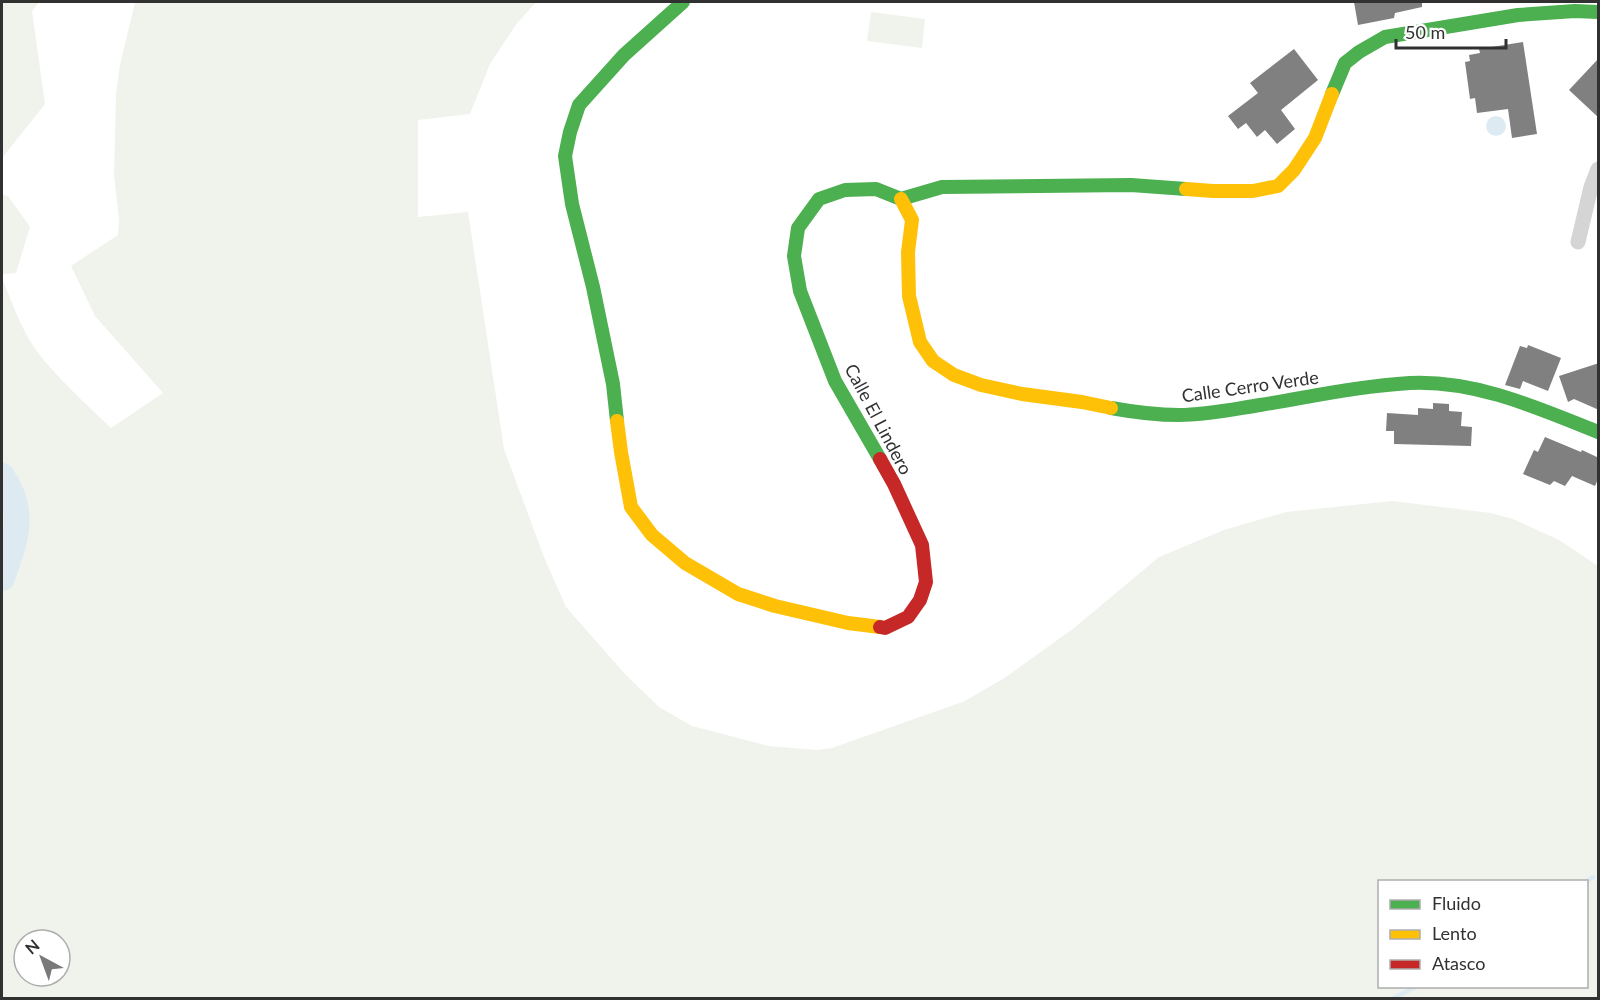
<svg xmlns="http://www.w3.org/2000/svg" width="1600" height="1000" font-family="Lato,sans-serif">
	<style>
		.green { fill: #f0f3ec; fill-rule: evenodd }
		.water { fill: #ddeaf2 }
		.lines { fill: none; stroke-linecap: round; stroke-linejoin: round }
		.stream { stroke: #ddeaf2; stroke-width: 4.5 }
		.river { stroke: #ddeaf2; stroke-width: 26 }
		.building { fill: #808080 }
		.street { stroke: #d5d5d5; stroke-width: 15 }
		.fast { stroke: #4caf50; stroke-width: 14 }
		.slow { stroke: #ffc107; stroke-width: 14 }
		.jam { stroke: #c62828; stroke-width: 14 }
		.labels { text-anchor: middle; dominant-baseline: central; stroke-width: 6; stroke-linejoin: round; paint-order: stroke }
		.street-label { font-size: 18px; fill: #313131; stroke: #fff }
	</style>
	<rect width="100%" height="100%" fill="#fff"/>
	<g class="green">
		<path d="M2,2H39L32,11L45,104L2,158Z"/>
		<path d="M135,2H536L515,26L490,64L470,114L418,120V217L468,212L504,449L544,557L566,607L625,674L659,707L692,726L769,746L816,750L832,748L965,701L1006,677L1074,628L1159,557L1224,530L1286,512L1392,501L1491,513L1513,519L1559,540L1598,566V998H2V278C12,302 21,329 36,350C58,379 85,403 111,428L163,393L95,316L71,266L118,235L119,220L114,175L116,94L120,65ZM1380,882H1586V986H1380ZM24,940H60V976H24Z"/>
		<path d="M871,12L925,19L922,48L867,41Z"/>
		<path d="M2,195L8,196L30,227L16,273L2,274Z"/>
	</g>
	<circle class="water" cx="1496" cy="126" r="10"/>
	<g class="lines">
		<g class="stream">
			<path d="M1586,882L1593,877"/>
			<path d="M1394,998L1417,986"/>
		</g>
		<path class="river" d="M2,476C27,513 15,540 2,578"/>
	</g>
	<g class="building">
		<path d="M1354,2H1422V7L1395,13L1394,18L1358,25Z"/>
		<path d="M1523,42L1537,134L1512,138L1508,109L1477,113L1475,98L1470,99L1465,62L1470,61L1469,55L1480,53L1479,49Z"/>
		<path d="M1294,49L1318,80L1281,110L1295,129L1277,144L1265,130L1257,137L1246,123L1238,129L1228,116L1258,93L1250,83Z"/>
		<path d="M1599,58V118L1569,90Z"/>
		<path d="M1528,345L1561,358L1548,391L1523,381L1520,389L1505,385L1520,346L1527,348Z"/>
		<path d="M1599,363V410L1574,399L1568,402L1559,376Z"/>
		<path d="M1433,403L1449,404V411L1462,412L1461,426L1472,427L1471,446L1394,444V431H1386L1387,413L1418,415V408L1433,409Z"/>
		<path d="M1545,437L1581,452L1582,450L1599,458V477L1595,486L1572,476L1565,486L1554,481L1550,485L1523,474L1534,450L1538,452Z"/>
	</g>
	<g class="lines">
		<path class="street" d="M1578,242L1591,187L1598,169"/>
		<g class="fast">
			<path d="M1332,94L1345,63L1359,52L1385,37L1518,15L1575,11L1598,12"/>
			<path d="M1111,408C1133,412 1156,415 1179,415C1206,415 1234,409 1260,405C1310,397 1359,386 1410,383C1476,380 1538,408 1598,432"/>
			<path d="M617,421L613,384L593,287L572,204L565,156L570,132L579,105L624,55L683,2"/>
			<path d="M880,459L835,381L800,291L794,256L798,228L819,199L845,190L876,189L901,199L942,187L1131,185L1186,189"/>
		</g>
		<g class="slow">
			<path d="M1186,189L1213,191H1253L1278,186L1294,170L1315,138L1332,94"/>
			<path d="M901,199L912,220L908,252L909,296L920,342L933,361L954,375L981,385L1022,394L1082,402L1111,408"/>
			<path d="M617,421L621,452L631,507L652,535L685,563L738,594L775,606L848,623L880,627"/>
		</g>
		<path class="jam" d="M880,459L894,484L922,545L926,582L920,600L908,617L885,628L880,627"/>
	</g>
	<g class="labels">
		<g class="street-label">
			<text transform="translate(1250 386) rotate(-8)">Calle Cerro Verde</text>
			<text transform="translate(879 419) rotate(62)">Calle El Lindero</text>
		</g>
	</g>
	<rect width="1600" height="1000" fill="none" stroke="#313131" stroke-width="6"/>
	<rect x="1378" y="880" width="210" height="108" fill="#ffffff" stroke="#adadad" stroke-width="1.5"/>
	<rect x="1390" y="900" width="30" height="9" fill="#4caf50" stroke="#adadad" stroke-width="1.5"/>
	<text x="1432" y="910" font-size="18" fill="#313131">Fluido</text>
	<rect x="1390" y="930" width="30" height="9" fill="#ffc107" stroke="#adadad" stroke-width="1.5"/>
	<text x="1432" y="940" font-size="18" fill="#313131">Lento</text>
	<rect x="1390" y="960" width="30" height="9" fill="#c62828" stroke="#adadad" stroke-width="1.5"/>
	<text x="1432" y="970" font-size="18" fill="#313131">Atasco</text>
	<g transform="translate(42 958) rotate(319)"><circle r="28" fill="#ffffff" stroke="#adadad" stroke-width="1.5"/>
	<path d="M0-4.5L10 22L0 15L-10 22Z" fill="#797979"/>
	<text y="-9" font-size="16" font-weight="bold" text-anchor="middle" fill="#313131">N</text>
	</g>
	<path d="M1396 39v9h110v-9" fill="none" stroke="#313131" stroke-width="3"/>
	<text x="1405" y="39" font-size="18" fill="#313131" stroke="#ffffff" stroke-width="4.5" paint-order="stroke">50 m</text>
</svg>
